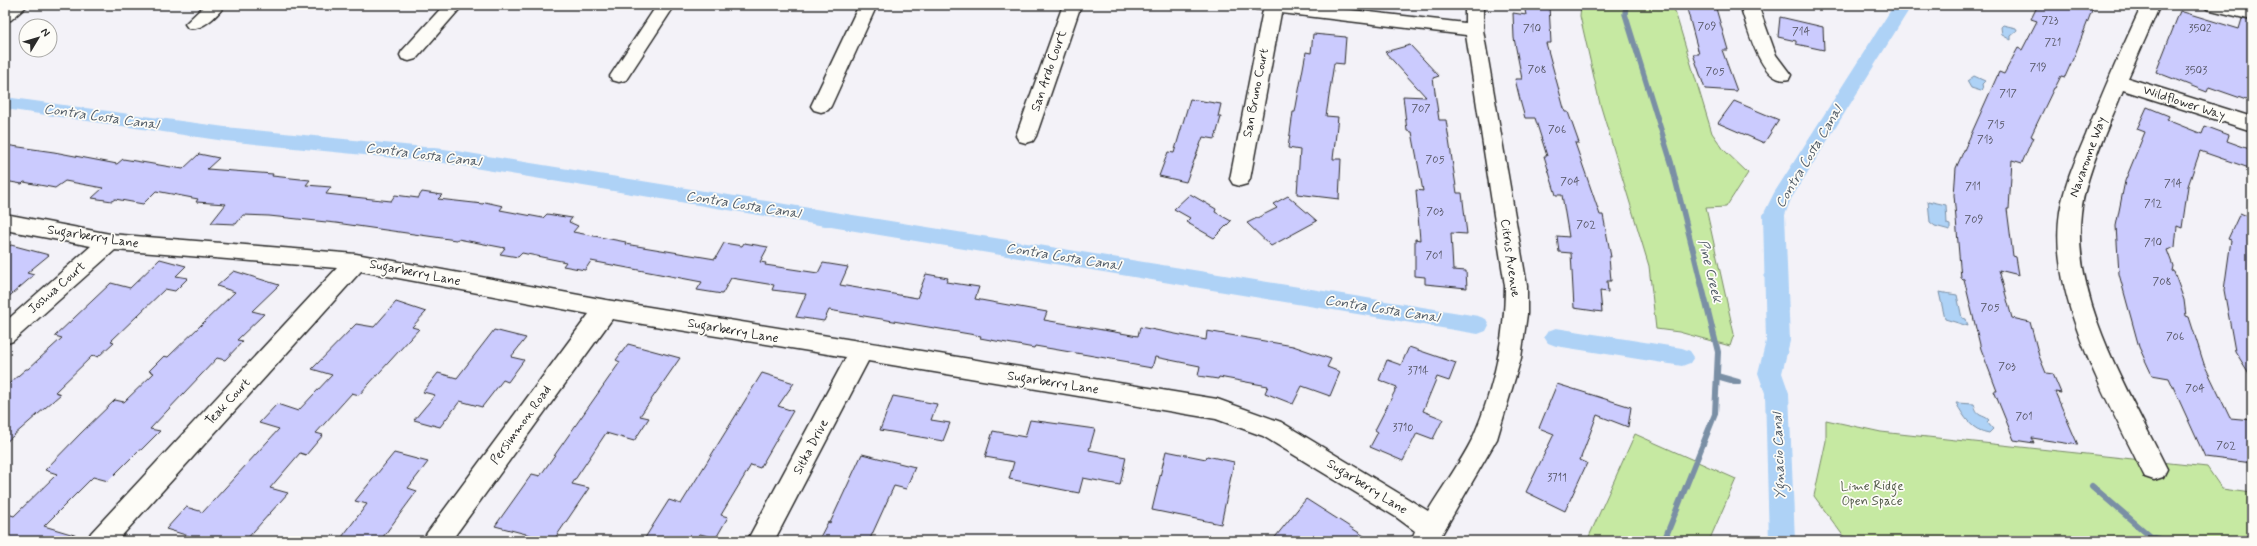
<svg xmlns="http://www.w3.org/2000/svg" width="2257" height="546" font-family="Mynerve,sans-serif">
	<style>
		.green { fill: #c6e9a2; stroke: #788a66 }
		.water { fill: #aed2f6; stroke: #7a8fa5 }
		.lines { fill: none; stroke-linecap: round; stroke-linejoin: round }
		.stream-far1 { stroke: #7a8fa5; stroke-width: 5.5 }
		.stream { stroke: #7a8fa5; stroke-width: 6 }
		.canal { fill: #aed2f6; fill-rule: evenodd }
		.building { fill: #cbcbfe; stroke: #2b2b2b }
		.street-casing { stroke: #2b2b2b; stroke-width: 3 }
		.street { fill: #fdfcf7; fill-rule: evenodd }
		.labels { text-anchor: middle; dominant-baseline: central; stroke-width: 3.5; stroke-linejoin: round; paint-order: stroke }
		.number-label { font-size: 11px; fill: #535360 }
		.street-label { font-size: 13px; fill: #2b2b2b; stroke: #fdfcf7 }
		.park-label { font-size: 13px; fill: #525a49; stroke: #fdfcf7 }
		.water-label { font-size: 14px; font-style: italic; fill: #525d68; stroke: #fdfcf7 }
	</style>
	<rect width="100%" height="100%" fill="#f3f2f8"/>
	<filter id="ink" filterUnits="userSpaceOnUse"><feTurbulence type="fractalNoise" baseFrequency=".025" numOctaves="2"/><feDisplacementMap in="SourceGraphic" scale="8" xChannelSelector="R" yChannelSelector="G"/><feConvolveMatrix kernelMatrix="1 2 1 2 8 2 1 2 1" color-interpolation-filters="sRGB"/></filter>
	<g filter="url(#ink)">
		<g class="green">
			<path d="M1581,5H1673L1712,133L1724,150L1748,173L1726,207L1706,208L1734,334L1730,346L1679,332L1656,329L1649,266L1600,104L1580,16Z"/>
			<path d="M1826,420L1881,432L2207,467L2222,489L2252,493V541H1847L1814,496L1826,441Z"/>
			<path d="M1635,434L1736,479L1709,541H1587Z"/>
		</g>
		<g class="water">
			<path d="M2003,25L2016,28L2017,31L2011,36V40L2002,35L2001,27Z"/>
			<path d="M1974,76L1985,81L1982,84L1983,89L1981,91L1971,88L1967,81Z"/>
			<path d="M1928,201L1946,205L1947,224L1950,225V230L1935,226L1930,222Z"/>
			<path d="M1939,292L1957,295L1962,318L1966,319L1968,326L1945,319Z"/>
			<path d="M1956,403L1974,404C1976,409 1975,412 1980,415C1984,417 1986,417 1989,420L1987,422L1993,429L1989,433C1971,430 1965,418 1956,403Z"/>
		</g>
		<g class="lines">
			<path class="stream-far1" d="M1626,5L1625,14L1671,162L1692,247"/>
			<g class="stream">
				<path d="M1717,376L1738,382"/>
				<path d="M2092,486L2151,537L2167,541"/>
				<path d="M1664,541L1715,414L1718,352L1692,246"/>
			</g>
			<g class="canal">
				<path d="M1894,5H1912L1791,199L1785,215L1790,341L1782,373L1789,393L1795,541H1769L1765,393L1758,373L1766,341L1763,215L1774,193Z"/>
				<path d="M5,97L225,127L444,149L1478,316L1486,319L1489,325L1486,331L1478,334L444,163L225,141L5,109Z"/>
				<path d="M1556,328L1682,348L1690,351L1694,357L1690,363L1682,366L1556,346L1548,343L1544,337L1548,331Z"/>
			</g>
		</g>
		<g class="building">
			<path d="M1524,5H1549L1551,43H1546L1565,112H1568L1579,143H1575L1600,215H1603L1611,257H1609L1611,281H1607L1608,292L1600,291L1602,312L1574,308L1571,253L1559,252L1557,236L1569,237L1562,195H1556L1544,156H1547L1535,118H1525L1521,104L1515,79H1522L1514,38L1513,13L1526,15Z"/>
			<path d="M1686,5H1715L1728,50H1722L1737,91L1705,89L1693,54H1699Z"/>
			<path d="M2038,5H2094L2076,52L2065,77L2061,76L2055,88H2054L2031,136L2033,137L2022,163L2012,160L2009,209H2007L2013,256L2016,257L2019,275L1999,270L2012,318L2030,322L2039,356L2046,373L2053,374L2061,393L2055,392L2078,445L2032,438L2034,443L2014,440L1994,391H1997L1981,349L1964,279L1961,278L1954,195L1956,168L1999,72L2004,74L2018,48L2022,50L2037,21L2031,19Z"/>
			<path d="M2180,11L2239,29L2242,19L2252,21V102L2209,87L2207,92L2156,72Z"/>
			<path d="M1780,17L1823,27L1824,50L1796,44V41L1778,37Z"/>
			<path d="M1313,34L1346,37L1344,64L1334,63L1326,116L1338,117L1333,159H1341L1339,199L1297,194L1300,150L1288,148L1293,112H1295L1306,52L1311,53Z"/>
			<path d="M1410,45L1439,76L1433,78L1439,120H1446L1457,193H1462L1467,234L1451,233L1453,270L1466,271L1467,288L1425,284V277L1415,276V239L1420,240L1416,190L1423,191L1412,132L1407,131L1403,96L1426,97L1385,52Z"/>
			<path d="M1190,99L1221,104L1218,117H1221L1215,139L1203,137L1186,182L1159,176L1168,152L1174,153Z"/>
			<path d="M1734,101L1779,120L1764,143L1718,123Z"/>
			<path d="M2147,107L2169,116L2167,120L2202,134L2205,126L2229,135L2227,141L2252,150V169L2200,151L2188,186L2182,228L2177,226L2175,247L2167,250L2173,266L2172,271L2174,272L2184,300L2186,316L2189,317L2204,364L2230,418L2252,420V463L2205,457L2169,378L2152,375L2139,347L2119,274L2116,226L2125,181L2145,132L2137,129Z"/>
			<path d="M5,145L54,152L117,164L123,159L183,169L199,154L219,158L207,169L273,174L272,176L310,180L306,185L331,187L326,194L391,201L395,195L418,198L422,192L442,195L438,199L483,204L485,202L503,206L500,210L543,218L547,214L572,218L569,222L578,226L573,232L626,242L625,244L715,259L724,243L742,246L744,243L768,247L760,262L766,263L765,265L818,273L823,263L848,267L840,285L917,298L926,274L948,278L946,282L979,287L975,299L1047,312L1044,320L1138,336L1140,327L1206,340L1207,331L1293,346L1331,359L1327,367L1340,372L1330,396L1302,386L1293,404L1265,393L1268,386L1219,377L1218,379L1198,376L1200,366L1155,357L1152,368L1129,364V362L1035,346L1034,348L980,338L981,336L829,310L824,321L796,317L806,294L772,290L774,285L731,278L722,294L697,290L702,282L591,261L585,270L563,266L566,262L522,253L518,257L500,254L505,248L458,239L456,240L336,223L269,216L243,215L236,224L211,223L226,204L196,202L198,199L156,191L143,204L115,199L112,201L92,198L103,188L65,181L55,188L24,182L22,184L5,181Z"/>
			<path d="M1190,194L1216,209L1215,212L1231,221L1214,238L1186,222L1190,218L1174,209Z"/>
			<path d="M1288,196L1317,221L1271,246L1247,223L1277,208L1273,204Z"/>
			<path d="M2240,213L2252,218V378L2235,351L2224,290L2231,240L2228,239Z"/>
			<path d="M11,245L49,255L27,273L34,275L5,300V250Z"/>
			<path d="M160,259L186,266L176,276L188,278L175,291L165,289L111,341L114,342L98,357L93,355L55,392L61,394L5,443V387L26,369H28L62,338L55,336L111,283L130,288Z"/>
			<path d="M234,271L279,285L252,311L264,314L237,340L243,341L225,360L217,358L150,429L160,431L141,450H139L108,481L93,477L44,526L81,537V541H5V513L14,516L57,474L45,470L81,433L115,400L124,402L154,373L149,371L164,356L168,357L235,292L217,286Z"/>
			<path d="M396,302L426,312L412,327L419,329L359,395L352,393L316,433L323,435L306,455L300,453L270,488L288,493L245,541H205L166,529L186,507L203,512L279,429L259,423L277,404L298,411L332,375L312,369L356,324L374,327Z"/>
			<path d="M494,330L526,338L511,357L524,360L508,382L503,380L482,407L460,401L440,427L414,420L435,395L423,392L438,373L457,378Z"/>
			<path d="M628,344L680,358L640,416L649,418L634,441L606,433L572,484L589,488L553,541L495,526L532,474L540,476L620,362L616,360Z"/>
			<path d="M1409,347L1456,363L1449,381L1437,377L1423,411L1443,419L1433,439L1417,433L1403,461L1370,447L1378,432L1375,430L1397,387L1379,380L1387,360L1401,365Z"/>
			<path d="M762,373L794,383L778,406L793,411L760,468L751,465L721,515L728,517L716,538L700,534L696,541H643L669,500L681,504Z"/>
			<path d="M1557,384L1631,407L1628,427L1597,415L1580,460L1587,463L1565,511L1526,492L1554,434L1539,428Z"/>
			<path d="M893,396L937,404L931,420L950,423L943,441L880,430Z"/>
			<path d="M1030,420L1095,429L1089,450L1126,457L1120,485L1083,478L1079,493L1009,479L1014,462L985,457L993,431L1025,437Z"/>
			<path d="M1166,451L1206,459L1207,456L1234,462L1221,524L1152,510Z"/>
			<path d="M394,453L428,462L408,488L417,491L380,541H339L367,504L355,501Z"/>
			<path d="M862,454L915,467L906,489L894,486L869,541H818L828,522L830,523Z"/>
			<path d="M1306,499L1372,541H1272Z"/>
		</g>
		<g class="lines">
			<g class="street-casing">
				<g id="street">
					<path d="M8,5H28L11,20L5,21V7Z"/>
					<path d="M205,5H225C217,16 202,31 188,28L185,24Z"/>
					<path d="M444,5H463L416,59L409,61L402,59L400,55L402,51Z"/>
					<path d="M657,5H675L626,80L619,82L612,80L610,76Z"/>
					<path d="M859,5H877L831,106L828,110L821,112L814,110L811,106Z"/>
					<path d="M1063,5H1081L1036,136L1033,141L1026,143L1019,141L1016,136Z"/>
					<path d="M1253,5H1308L1465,23V5H1483V30L1527,286V314L1521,358L1497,439L1438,541H1411L1415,531L1396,517L1263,436L1216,419L868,361L774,541H747L846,357L612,319L451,541H423L427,533L589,314L361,271L117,541H87L91,533L337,268L115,250L13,341L5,344V322L91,246L5,230V214L110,234L356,254L606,300L1217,399L1281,422L1428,511C1441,489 1464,458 1474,435C1494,389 1505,336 1505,286L1466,35L1281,13L1250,179L1247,184L1240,186L1233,184L1230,179L1263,10L1256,9Z"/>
					<path d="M1740,5H1758L1776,55L1791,75L1789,79C1761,87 1747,25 1740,5Z"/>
					<path d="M2142,5H2160L2128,78L2252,117V131L2123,90C2109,126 2085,175 2081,213C2071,300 2130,393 2167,469L2163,477L2154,480L2145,477C2109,403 2047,296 2060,212C2064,185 2076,159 2086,135C2103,90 2122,49 2142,5Z"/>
					<path d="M2204,5H2234L2252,10V20L2207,9Z"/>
				</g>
			</g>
			<use href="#street" class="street"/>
		</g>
	</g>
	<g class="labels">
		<g class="number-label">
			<text x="2050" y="21">723</text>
			<text x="1707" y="27">709</text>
			<text x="1532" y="29">710</text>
			<text x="2200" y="29">3502</text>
			<text x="1801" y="32">714</text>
			<text x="2053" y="43">721</text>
			<text x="2038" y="68">719</text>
			<text x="1537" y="70">708</text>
			<text x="2196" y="71">3503</text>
			<text x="1715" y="72">705</text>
			<text x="2008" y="94">717</text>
			<text x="1421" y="109">707</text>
			<text x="1996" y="125">715</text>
			<text x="1557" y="130">706</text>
			<text x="1985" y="140">713</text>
			<text x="1435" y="160">705</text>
			<text x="1570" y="182">704</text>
			<text x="2173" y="184">714</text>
			<text x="1973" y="187">711</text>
			<text x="2153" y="204">712</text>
			<text x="1435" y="212">703</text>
			<text x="1974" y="220">709</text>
			<text x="1586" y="225">702</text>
			<text x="2153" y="243">710</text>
			<text x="1434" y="256">701</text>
			<text x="2162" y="282">708</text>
			<text x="1990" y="308">705</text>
			<text x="2175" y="337">706</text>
			<text x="2007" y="367">703</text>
			<text x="1418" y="371">3714</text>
			<text x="2195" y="389">704</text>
			<text x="2024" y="417">701</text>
			<text x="1403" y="428">3710</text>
			<text x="2226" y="446">702</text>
			<text x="1557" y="478">3711</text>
		</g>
		<g class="street-label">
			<text transform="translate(1049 71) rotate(-71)">San Ardo Court</text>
			<text transform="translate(1256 93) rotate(-79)">San Bruno Court</text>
			<text transform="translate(2184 103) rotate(18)">Wildflower Way</text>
			<text transform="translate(2088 157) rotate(-70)">Navaronne Way</text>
			<text transform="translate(93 237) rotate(9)">Sugarberry Lane</text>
			<text transform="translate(1510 258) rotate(82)">Citrus Avenue</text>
			<text transform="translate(415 273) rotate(11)">Sugarberry Lane</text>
			<text transform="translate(57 288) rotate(-41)">Joshua Court</text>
			<text transform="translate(733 331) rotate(10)">Sugarberry Lane</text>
			<text transform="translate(1053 383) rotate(9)">Sugarberry Lane</text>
			<text transform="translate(228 402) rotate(-47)">Teak Court</text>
			<text transform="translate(521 425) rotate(-54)">Persimmon Road</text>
			<text transform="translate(811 447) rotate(-62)">Sitka Drive</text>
			<text transform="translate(1367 487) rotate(32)">Sugarberry Lane</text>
		</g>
		<g class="park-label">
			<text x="1872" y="486">Lime Ridge<tspan x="1872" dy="15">Open Space</tspan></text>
		</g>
		<g class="water-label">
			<text transform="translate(101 117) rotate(8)">Contra Costa Canal</text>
			<text transform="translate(423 155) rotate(7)">Contra Costa Canal</text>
			<text transform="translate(1809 157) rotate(-59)">Contra Costa Canal</text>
			<text transform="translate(743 205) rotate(9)">Contra Costa Canal</text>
			<text transform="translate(1063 257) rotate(9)">Contra Costa Canal</text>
			<text transform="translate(1710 271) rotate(76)">Pine Creek</text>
			<text transform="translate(1382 309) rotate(9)">Contra Costa Canal</text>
			<text transform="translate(1779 456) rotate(-92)">Ygnacio Canal</text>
		</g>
	</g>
	<rect width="2257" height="546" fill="none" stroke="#fdfcf7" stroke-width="20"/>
	<rect x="10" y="10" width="2237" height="526" fill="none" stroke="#2b2b2b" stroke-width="1.5" filter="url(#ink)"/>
	<g transform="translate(38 38) rotate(52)"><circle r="19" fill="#fdfcf7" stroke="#a9a8a5"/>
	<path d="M0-3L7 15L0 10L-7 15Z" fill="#2b2b2b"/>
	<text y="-6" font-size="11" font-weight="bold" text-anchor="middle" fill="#2b2b2b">N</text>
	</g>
</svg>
